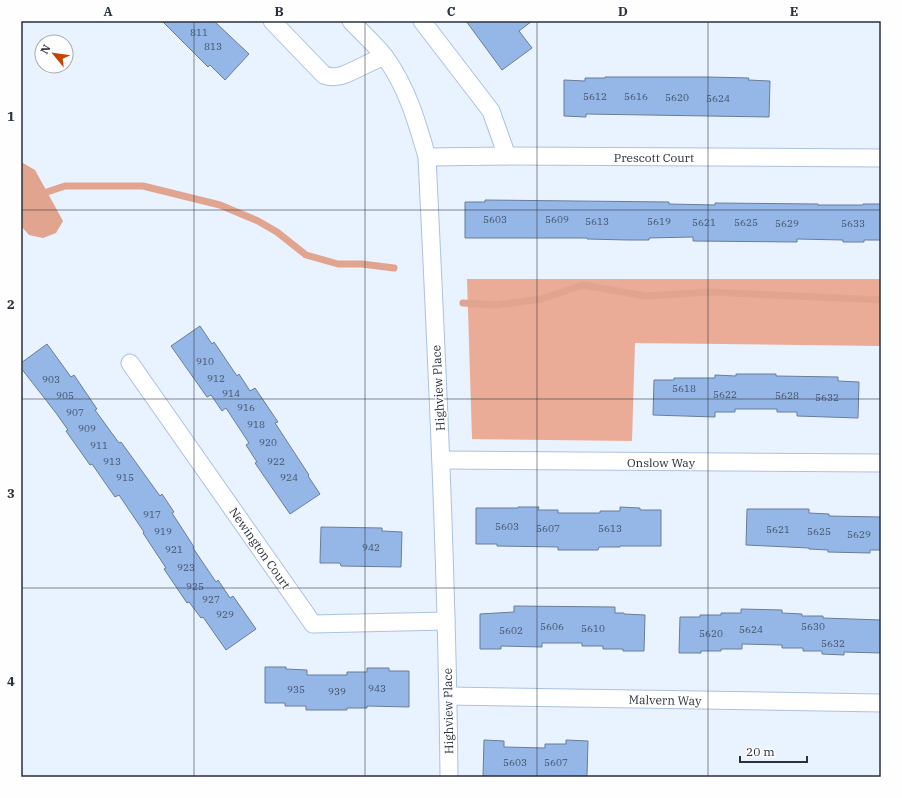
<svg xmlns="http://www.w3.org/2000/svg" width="902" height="798" font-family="'IBM Plex Serif',serif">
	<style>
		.forest { fill: #eaac97 }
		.water { fill: #e1a48f }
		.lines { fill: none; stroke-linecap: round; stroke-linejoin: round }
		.stream { stroke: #e1a48f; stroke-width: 7 }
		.building { fill: #95b7e7; stroke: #697d99 }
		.street-casing { stroke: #acc1e0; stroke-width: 19 }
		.street { stroke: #fff; stroke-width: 17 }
		.grid { fill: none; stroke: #28313c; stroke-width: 1; stroke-opacity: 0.55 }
		.labels { text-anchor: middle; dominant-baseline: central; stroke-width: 3; stroke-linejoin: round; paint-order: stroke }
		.number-label { font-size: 10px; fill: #435267 }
		.street-label { font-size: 12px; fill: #28313c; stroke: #fefefe }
		.neatline { fill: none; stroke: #28313c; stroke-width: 1.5 }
		.grid-label { font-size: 13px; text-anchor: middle; font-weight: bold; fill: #28313c }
	</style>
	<rect width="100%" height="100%" fill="#e9f2ff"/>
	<path class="forest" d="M467,279H881V346L635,343L632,441L472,439Z"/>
	<path class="water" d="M21,163H23L35,170L63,221L56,233L43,238L29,235L21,226Z"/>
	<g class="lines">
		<g class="stream">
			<path d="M47,192L65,186H143L220,205L258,221L277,232L306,255L338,264H362L394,268"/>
			<path d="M463,303L496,305L541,299L583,285L646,296L709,292L881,300"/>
		</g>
	</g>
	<g class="building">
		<path d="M162,21H214L249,54L225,80L210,65L208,67Z"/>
		<path d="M466,21H532L519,31L532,48L502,70Z"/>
		<path d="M605,77H708L749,78L748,80L770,81L769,117L586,114V117L564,116V80L585,81V78H605Z"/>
		<path d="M485,200L669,202V204L715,205V203L818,204V205H863V204H881V240H864V242H843V240L797,239V242L693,241V237L649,238V240H628L587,239V238H465V202H485Z"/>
		<path d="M200,326L212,344L214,342L237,376L239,374L250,391L255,388L278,422L275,423L309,475L308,476L320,494L290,514L255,463L257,462L246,445L249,443L226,408L222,411L211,395L207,397L171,346Z"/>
		<path d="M47,344L71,377L74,375L97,409L95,410L119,443L121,442L160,496L162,494L174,512L172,513L194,547L193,548L216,582L218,580L230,598L233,596L256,629L226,650L203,617L201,618L189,602L187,603L164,569L166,568L143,533L144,532L119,495L115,497L92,464L90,465L66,431L68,430L56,413L21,368V363Z"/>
		<path d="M736,374H776V376L838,377V381L859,382L858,418L797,416V412H777V409H735V412H715V417L653,415L654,380H674V378H715V375L736,376Z"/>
		<path d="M518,507H539L538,510H558V513H600V511H620V507L640,508V510H661V546H620V547H599L598,550H558V547L497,546V544H476V508H518Z"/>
		<path d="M747,509H809V513L829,514V516L881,517V550H870V553L828,552V550L809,549V548L746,545Z"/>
		<path d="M321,527L382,528V531L402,532L401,567L341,566L340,563H320Z"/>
		<path d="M514,606L615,607V613H624V614L645,615L644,651H623V649H603V646H582V643H542V647L501,646V649H480V614L514,612Z"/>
		<path d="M741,609L782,610V613L802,614V616H823V618L881,620V653L844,652V655L822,654V651H803V648H782V645L742,644V649H721V651H701V653H679L680,617H700V615H721V613H741Z"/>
		<path d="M265,667H286V669L307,670V675H347V672H367V668H389V671H409V707L367,706V708H347V710H306V706H285V703H265Z"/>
		<path d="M484,740L504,741V747L545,748V744H566V740L588,741L587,776L500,777L483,776Z"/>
	</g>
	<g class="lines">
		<g class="street-casing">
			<g id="street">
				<path d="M272,21L324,75C332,78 339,77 346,74L384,56"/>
				<path d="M351,21C362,33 375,44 385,57C407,87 417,122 427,157C437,364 447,570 449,777"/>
				<path d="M422,21L491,111L507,156"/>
				<path d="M427,157L507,156L881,158"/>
				<path d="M130,363L313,624L446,621"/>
				<path d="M441,460L881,463"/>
				<path d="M448,696L881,703"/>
			</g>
		</g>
		<use href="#street" class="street"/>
	</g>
	<path class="grid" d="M194,21V777M365,21V777M537,21V777M708,21V777M21,210H881M21,399H881M21,588H881"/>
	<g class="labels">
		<g class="number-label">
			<text x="199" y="32">811</text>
			<text x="213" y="46">813</text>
			<text x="595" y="96">5612</text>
			<text x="636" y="96">5616</text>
			<text x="677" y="97">5620</text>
			<text x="718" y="98">5624</text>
			<text x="495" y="219">5603</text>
			<text x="557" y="219">5609</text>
			<text x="597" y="221">5613</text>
			<text x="659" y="221">5619</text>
			<text x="704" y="222">5621</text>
			<text x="746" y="222">5625</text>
			<text x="787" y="223">5629</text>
			<text x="853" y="223">5633</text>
			<text x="205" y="361">910</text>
			<text x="216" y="378">912</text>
			<text x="51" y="379">903</text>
			<text x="684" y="388">5618</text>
			<text x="231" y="393">914</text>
			<text x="725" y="394">5622</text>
			<text x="65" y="395">905</text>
			<text x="787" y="395">5628</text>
			<text x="827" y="397">5632</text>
			<text x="246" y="407">916</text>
			<text x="75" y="412">907</text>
			<text x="256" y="424">918</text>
			<text x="87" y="428">909</text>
			<text x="268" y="442">920</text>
			<text x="99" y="445">911</text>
			<text x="112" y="461">913</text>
			<text x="276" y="461">922</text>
			<text x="125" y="477">915</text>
			<text x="289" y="477">924</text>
			<text x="152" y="514">917</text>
			<text x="507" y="526">5603</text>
			<text x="548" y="528">5607</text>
			<text x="610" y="528">5613</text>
			<text x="778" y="529">5621</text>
			<text x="163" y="531">919</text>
			<text x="819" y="531">5625</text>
			<text x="859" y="534">5629</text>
			<text x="371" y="547">942</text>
			<text x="174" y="549">921</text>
			<text x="186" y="567">923</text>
			<text x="195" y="586">925</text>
			<text x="211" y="599">927</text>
			<text x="225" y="614">929</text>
			<text x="552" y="626">5606</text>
			<text x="813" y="626">5630</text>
			<text x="593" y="628">5610</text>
			<text x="751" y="629">5624</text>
			<text x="511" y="630">5602</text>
			<text x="711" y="633">5620</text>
			<text x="833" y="643">5632</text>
			<text x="377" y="688">943</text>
			<text x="296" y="689">935</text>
			<text x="337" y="691">939</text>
			<text x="515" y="762">5603</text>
			<text x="556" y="762">5607</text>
		</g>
		<g class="street-label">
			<text x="654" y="157">Prescott Court</text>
			<text transform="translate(438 388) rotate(-93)">Highview Place</text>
			<text x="661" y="462">Onslow Way</text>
			<text transform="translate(260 548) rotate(55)">Newington Court</text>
			<text transform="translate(665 700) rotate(1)">Malvern Way</text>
			<text transform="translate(448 711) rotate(-91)">Highview Place</text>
		</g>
	</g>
	<rect width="902" height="798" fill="none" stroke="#fefefe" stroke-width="44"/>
	<g transform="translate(54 54) rotate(299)"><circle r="19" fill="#fefefe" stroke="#a8acb0"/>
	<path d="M0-3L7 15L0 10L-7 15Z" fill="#c84300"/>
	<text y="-6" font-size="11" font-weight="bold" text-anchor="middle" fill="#28313c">N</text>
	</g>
	<path d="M740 756v6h67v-6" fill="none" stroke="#28313c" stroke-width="2"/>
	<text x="746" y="756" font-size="12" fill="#28313c" stroke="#fefefe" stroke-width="3" paint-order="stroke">20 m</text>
	<rect x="22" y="22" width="858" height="754" class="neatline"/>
	<g class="grid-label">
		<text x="108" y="16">A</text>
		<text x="279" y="16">B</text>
		<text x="451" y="16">C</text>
		<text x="623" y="16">D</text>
		<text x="794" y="16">E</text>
		<text x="11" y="121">1</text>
		<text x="11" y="309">2</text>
		<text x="11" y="498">3</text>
		<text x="11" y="686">4</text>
	</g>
</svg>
